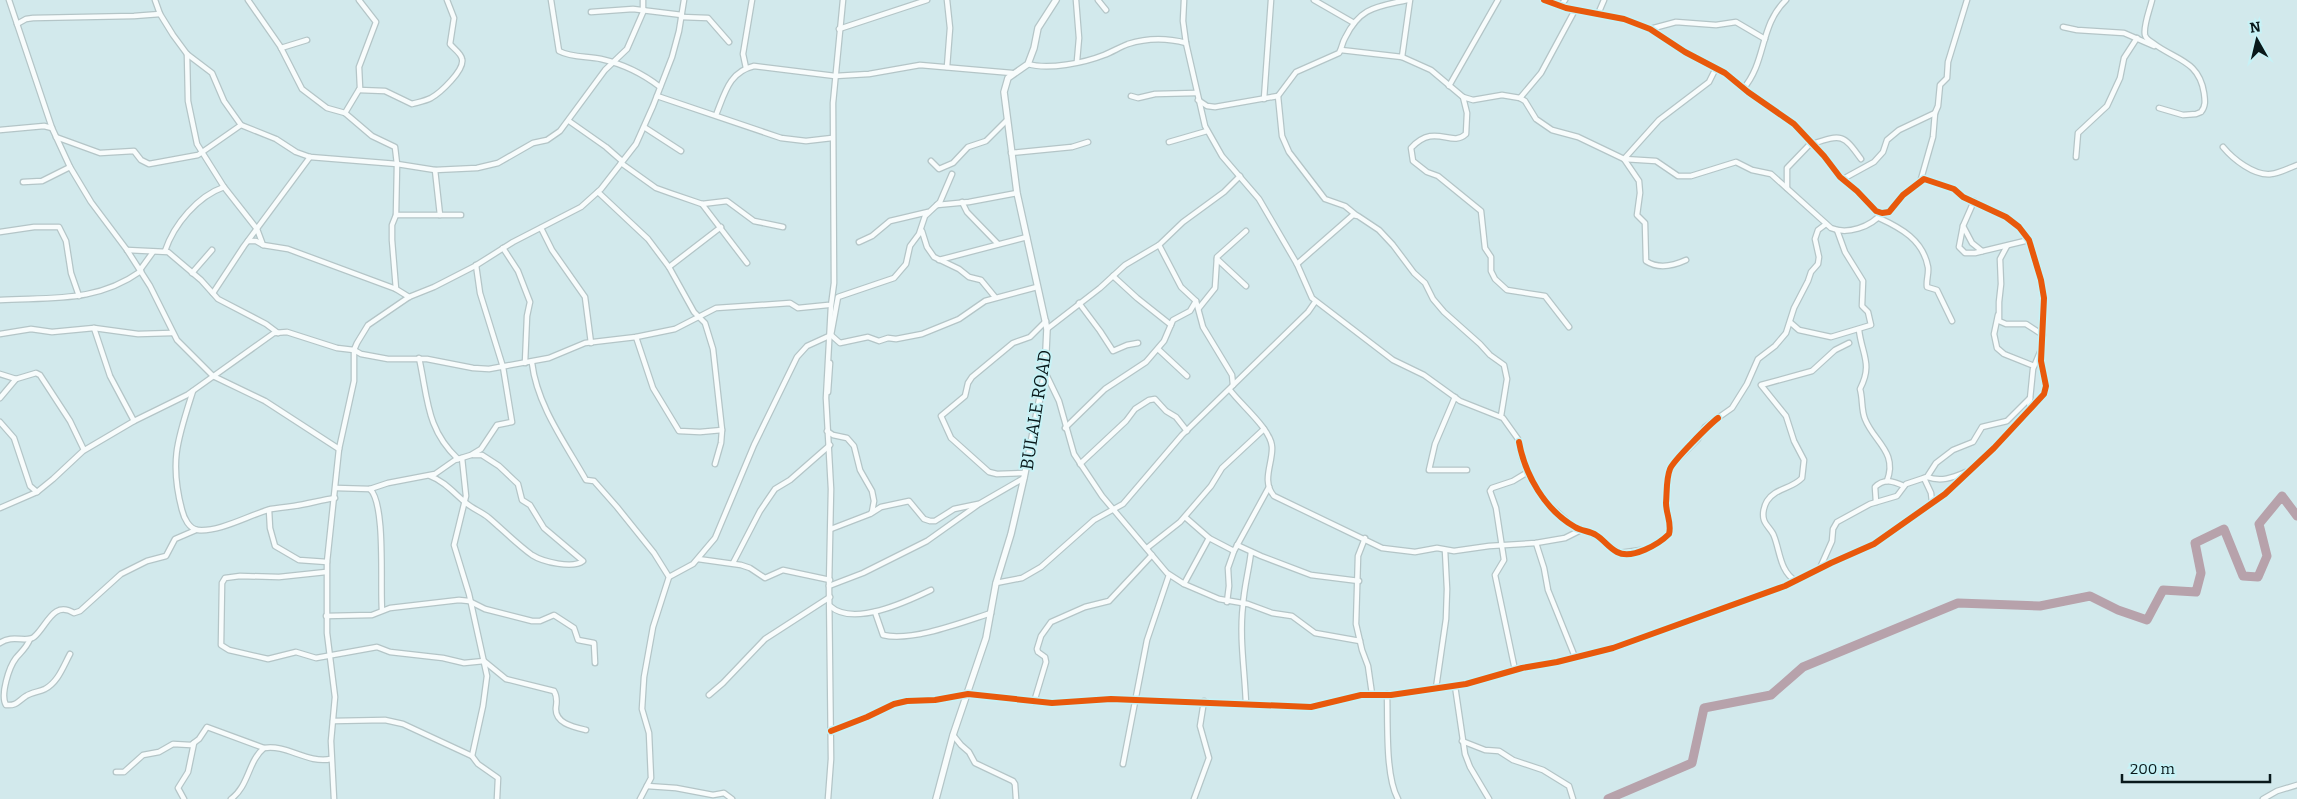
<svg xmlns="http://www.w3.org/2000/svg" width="2297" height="799" font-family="Bitter,serif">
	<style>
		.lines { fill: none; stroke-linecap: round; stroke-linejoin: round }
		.river { stroke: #b7a2ab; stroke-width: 9 }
		.minor-casing { stroke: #b4c5c7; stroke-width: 7 }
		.tertiary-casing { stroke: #b4c5c7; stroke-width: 8 }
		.minor { stroke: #f8fcfc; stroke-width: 4.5 }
		.tertiary { stroke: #f8fcfc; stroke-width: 5.5 }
		.cycleway-casing { stroke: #c7f2f6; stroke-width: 9 }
		.cycleway { stroke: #e8590c; stroke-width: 6 }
		.labels { text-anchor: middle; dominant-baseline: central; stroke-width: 4; stroke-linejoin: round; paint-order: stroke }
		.street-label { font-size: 18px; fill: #09191b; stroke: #c7f2f6 }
	</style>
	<rect width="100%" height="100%" fill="#d2e9ec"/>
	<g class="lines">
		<path class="river" d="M1608,799L1692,763L1704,708L1771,695L1803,667L1958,603L2040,606L2090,596L2118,610L2147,620L2163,590L2196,592L2201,573L2195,543L2224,529L2243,576L2258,577L2267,556L2259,524L2282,496L2297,516"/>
		<g class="minor-casing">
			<g id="minor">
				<path d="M9,0L52,128L70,167L91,202L127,250L150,286L177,340L213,376L265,401L339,449"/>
				<path d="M155,0L160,14L173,35L187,54L212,73L224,101L241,125L276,139L296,152L310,157L397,164L435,170L477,168L498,163L533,143L547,140L560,131L605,70L627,49L644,10"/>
				<path d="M248,0L280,46L302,89L327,108L345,113L372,136L395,147L397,164L396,215L392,225V240L396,289"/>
				<path d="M551,0L559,51C572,58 587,56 601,59C623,64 642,73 660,87"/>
				<path d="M643,0V10"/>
				<path d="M1076,0L1079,38L1077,61"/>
				<path d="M1098,0L1106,10"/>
				<path d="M1184,0L1183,21L1186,43L1205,126L1222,156L1259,199L1297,264L1312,298L1393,360L1424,375L1460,401L1503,418L1518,439L1522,458L1531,479L1547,503L1573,526L1595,535L1619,553L1648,549L1669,534L1670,523L1666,506L1667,482L1671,466L1698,439L1705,427L1732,408L1747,384L1758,359L1775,346L1786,333L1794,308L1808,281L1811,272L1818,264L1819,257L1815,239L1818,230L1826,224"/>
				<path d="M1314,0L1354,23"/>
				<path d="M2152,0C2150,9 2143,26 2145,35C2146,39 2150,41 2153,43C2175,60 2199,60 2204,93C2205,100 2206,106 2201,112L2196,114L2183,115L2159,108"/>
				<path d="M1560,6L1565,0"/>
				<path d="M591,12L633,9L682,15"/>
				<path d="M1598,14L1604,0"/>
				<path d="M681,17L708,18L729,42"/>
				<path d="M17,24L26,19L33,18L134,16L160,14"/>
				<path d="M2063,27L2077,30L2124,33L2154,46"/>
				<path d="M839,29L927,0"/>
				<path d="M1650,29L1676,22L1716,25L1736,22L1765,39"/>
				<path d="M281,48L307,40"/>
				<path d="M1341,50L1402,57L1431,70L1463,97L1467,113L1466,134C1451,148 1435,122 1411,148L1413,161L1427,172L1438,176L1481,211L1485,248L1491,257V271L1495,279L1507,290L1545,296L1569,327"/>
				<path d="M187,54L188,101L197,144L224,187L257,229L263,245L288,249L396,289L409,297"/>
				<path d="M1402,57L1410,0"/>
				<path d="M1028,64C1048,70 1084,63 1104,55C1112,52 1120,47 1128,44C1147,38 1167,38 1186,43"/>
				<path d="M947,67L950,28L947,0"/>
				<path d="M746,68L743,54L752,0"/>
				<path d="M1449,86L1498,0"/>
				<path d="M1743,89C1767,61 1759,26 1786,0"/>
				<path d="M359,90L385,91L412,104C419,102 425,101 431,98C440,93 465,70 462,59C461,53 454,49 450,44L454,18L447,0"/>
				<path d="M657,96L781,138L806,141L832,138"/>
				<path d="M1131,96L1138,98L1155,94L1196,93"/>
				<path d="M1463,97L1473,100L1502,95L1520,98L1525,101L1536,119L1552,130L1578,137L1624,159L1656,161L1678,176H1691L1736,162L1752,170L1771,174L1831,228C1847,235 1871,227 1882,213"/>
				<path d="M1520,98L1541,73L1575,10"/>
				<path d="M1264,99L1271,0"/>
				<path d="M1198,100L1207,106L1215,107L1278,96"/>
				<path d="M345,113L360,88L359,67L376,22L359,0"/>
				<path d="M716,115C725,93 729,72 754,66L835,76L869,74L920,65L1012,73"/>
				<path d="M569,121L606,147L622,161"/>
				<path d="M644,127L681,151"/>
				<path d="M0,130L44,126L52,128"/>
				<path d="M56,137L100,153L134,151L141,160L149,164L198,155L241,125"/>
				<path d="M1169,142L1207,131"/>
				<path d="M1812,144C1842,134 1843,134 1861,159"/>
				<path d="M2223,147C2233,159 2254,176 2271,174C2280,173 2289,168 2297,165"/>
				<path d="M1011,153L1072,147L1088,142"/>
				<path d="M2076,157L2078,133L2107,106L2120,78L2124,58L2137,38"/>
				<path d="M931,161L939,169L953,163L968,147L986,141L1006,121"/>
				<path d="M621,163L656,188L670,193L702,204L727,201L754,221L783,227"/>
				<path d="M435,170L440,215"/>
				<path d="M1843,179L1874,162L1883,152L1887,140L1899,130L1935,113"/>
				<path d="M1921,179L1933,137L1935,113L1938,106L1940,85L1947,78L1948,62L1967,0"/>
				<path d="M23,182L42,181L70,167"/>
				<path d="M1787,188V168L1811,143"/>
				<path d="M598,192L648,239L669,267L694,312L705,323L713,349L722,430L721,443L715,464"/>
				<path d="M1974,201L1963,226L1972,243L1982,251"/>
				<path d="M962,202L967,212L998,244"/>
				<path d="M702,204L747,263"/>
				<path d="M937,205L969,202L1017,193"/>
				<path d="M396,215H461"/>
				<path d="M1356,215L1345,206L1325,199L1289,152L1282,136L1278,96L1296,72L1339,53C1342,48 1342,43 1345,38C1360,7 1376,7 1407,0"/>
				<path d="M1879,218C1901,228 1923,240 1928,267C1929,274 1926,280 1927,287L1937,290L1952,321"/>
				<path d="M1963,226L1959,247L1965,253H1975L2029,240"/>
				<path d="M541,228L552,250L585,297L591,343"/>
				<path d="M922,231L927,247L934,257L959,269L969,277L981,280L995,297"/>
				<path d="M0,232L34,227H59L66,241L71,273L79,296"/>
				<path d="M248,241H256L263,245"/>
				<path d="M859,242L872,236L890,221L928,212"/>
				<path d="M1159,245L1181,287L1196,301L1203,327L1232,375L1233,385"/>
				<path d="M2007,246L2000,259L2001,284L1999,302V321L2006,324H2026L2043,335"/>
				<path d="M503,248L518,271L530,302L527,316L525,363"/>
				<path d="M127,250L168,252L201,280L218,299L266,324L278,333"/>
				<path d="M165,251C174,224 198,196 224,187"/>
				<path d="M1217,259L1246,286"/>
				<path d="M939,260L1027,237"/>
				<path d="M1686,260C1673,266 1658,269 1646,261L1645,223L1637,215L1640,193L1639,181L1624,159L1659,120L1709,82L1716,68"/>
				<path d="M1297,264L1353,215L1358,216L1379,230L1393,245L1414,273L1425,283L1433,299L1444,312L1480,344L1490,355L1504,365L1507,379L1501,416"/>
				<path d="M669,267L721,227"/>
				<path d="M140,270L153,252"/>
				<path d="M192,273L212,250"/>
				<path d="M1113,276L1137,298L1171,325"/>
				<path d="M213,293L244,246L310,157"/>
				<path d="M0,300C52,297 96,303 141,271"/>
				<path d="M1079,303L1100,331L1113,351L1127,345L1138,343"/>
				<path d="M1199,308L1215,288L1217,257L1246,231"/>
				<path d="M1998,315L1994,334L1997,348L2004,354L2034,366"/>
				<path d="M1791,323L1799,330L1831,337L1871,325L1868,312L1862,306L1863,281L1845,252L1837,230"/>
				<path d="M94,328L110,376L134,421"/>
				<path d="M1047,329L1100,288L1125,265L1159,245L1183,222L1224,192L1240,176"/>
				<path d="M1859,330C1862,355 1873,364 1860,389C1863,399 1861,409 1865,419C1874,442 1898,452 1887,481"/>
				<path d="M0,334L31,329L52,332L94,328L138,334L172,333"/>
				<path d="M831,335L838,297L894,278L906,264L910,246L919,234L925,216L940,202L952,174"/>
				<path d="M831,335L840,343L868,337L879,341L888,338L896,339L922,334L959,319L985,301L1037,287"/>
				<path d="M636,337L653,388L679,431L700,432L722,430"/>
				<path d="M1158,349L1187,376"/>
				<path d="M419,358C428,398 426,429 458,459"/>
				<path d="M532,363C537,405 565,443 586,480L594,481L617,507L654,553L669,577L653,627L644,677L642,709L649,733L651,778L640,799"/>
				<path d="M1045,372L1059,401L1074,454L1102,496L1167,573L1184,584L1219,599L1248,604L1272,613L1292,616L1315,633L1360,641"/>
				<path d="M0,374L16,379L36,373L40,375L70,421L84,450"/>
				<path d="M1230,390C1241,405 1271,429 1272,447C1273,463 1261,481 1274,496L1382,548L1390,549L1415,552L1437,548L1454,551L1489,546L1536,543L1565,538L1581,530"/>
				<path d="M193,391C178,438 169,461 182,510C184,518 189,529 198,530C220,532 249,515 271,509C278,508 286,507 294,506C308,504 321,500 335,498"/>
				<path d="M828,392L830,363"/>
				<path d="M1455,397L1435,444L1429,470H1467"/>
				<path d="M0,398L16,379"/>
				<path d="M2029,409L2033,369L2040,352"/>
				<path d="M0,422L14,438L30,486L37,492"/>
				<path d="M1065,428L1105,389L1146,362L1164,341L1173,320L1190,311L1196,301"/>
				<path d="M827,431L833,435L847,438L854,446L860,470L872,491L874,501L872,512"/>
				<path d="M462,458L466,496L454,545L469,594L487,676L483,706L472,756L478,764L498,778L497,799"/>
				<path d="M1080,464L1126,421L1135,409L1149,400L1155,399L1166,411L1176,417L1187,431"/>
				<path d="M1025,473L997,474L989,472L951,438L941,416L965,396L968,383L972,377L1013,343L1030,337L1046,321"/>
				<path d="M430,476C444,481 454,493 466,503C473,509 482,512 489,518C503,530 517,544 532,555C543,562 573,569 583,561L544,528L530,505L522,500L518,484L499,466L482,455H473"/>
				<path d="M1927,477C1941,482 1952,478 1966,472"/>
				<path d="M1924,478L1931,493L1932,502"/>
				<path d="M336,488L370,489L388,483L435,474L455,460L471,455L481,449L497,425L512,422L503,367L480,293L476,265"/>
				<path d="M370,489C386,504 380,585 382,610"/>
				<path d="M1876,502L1875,487C1884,478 1893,481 1904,486"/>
				<path d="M0,508L37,492L53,479L83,451L134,421L187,395L274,333L287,332L337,348L354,350L361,354L388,359H427L473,368L489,369L549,358L585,343L636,337L675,329L716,308L790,303L798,308L828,305"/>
				<path d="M269,510L270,528L275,546L299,560L327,562"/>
				<path d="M1185,517L1209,538L1234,551"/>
				<path d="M831,529L870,514L881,507L909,501L924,519L930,521H935L954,509L978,504"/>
				<path d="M1365,538L1358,556L1356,624L1362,650L1368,666L1372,694"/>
				<path d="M1536,543L1544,568L1548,590L1575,657"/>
				<path d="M1237,545L1261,556L1311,575L1359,581"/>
				<path d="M1147,548L1180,522L1211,486L1222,468L1264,429"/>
				<path d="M698,559L741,565L750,568L765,578L783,570L830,580"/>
				<path d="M733,563L760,511L775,489L790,480L830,445"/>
				<path d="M1820,568L1832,541L1833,529L1837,522L1870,504L1897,496L1906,484L1927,477L1936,463L1953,450L1973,442L1982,427L2007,421L2030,398"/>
				<path d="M326,572L279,577L240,576L225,578L222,583L221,645L229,650L268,659L296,652L316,658L377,647L390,652L443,658L464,663L484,661L506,679L554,691C557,696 557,701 556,707C554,723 573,727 586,730"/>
				<path d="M669,577L693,564L715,538L754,445L797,357L807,346L829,336"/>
				<path d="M1796,581C1780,572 1780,551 1774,536C1772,530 1766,526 1764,520C1762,514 1764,506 1767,501C1775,488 1792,489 1802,478L1804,460L1794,441L1786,416L1761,385L1812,371L1835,350L1849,343"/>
				<path d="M996,583L1022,578L1041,567L1094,520L1123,504L1182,435L1308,312L1315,302"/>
				<path d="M1184,584L1209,538"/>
				<path d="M829,586L863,573L927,541L979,504L1024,478"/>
				<path d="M1227,602L1229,586L1228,568L1234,551L1269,487"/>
				<path d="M830,606C853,627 906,602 931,590"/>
				<path d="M875,612L883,635C912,642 963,622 991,613"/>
				<path d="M326,616L372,615L390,608L459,600L469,601L485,609L532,621H540L554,615L574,628L578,640L594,643L595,663"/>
				<path d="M30,639C27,647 22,651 16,658C9,667 0,695 6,705C17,706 18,701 26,696C32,692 39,692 45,689C58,682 63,667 70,654"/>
				<path d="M0,643C12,634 27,643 34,637C47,626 53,600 74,613L80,611L121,574L147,561L166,556L175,539L196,530"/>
				<path d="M1515,670L1495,575L1504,560L1496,508L1490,491L1492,488L1513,481L1528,472"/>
				<path d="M1455,686L1465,754L1470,767L1489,799"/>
				<path d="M1436,688L1446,619L1447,589L1445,550"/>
				<path d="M1387,694C1388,722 1385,776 1398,799"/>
				<path d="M709,695L723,683L765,639L830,597"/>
				<path d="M1034,702L1046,662L1045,657L1038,652L1037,649L1041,636L1051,622L1085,607L1109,601L1152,555"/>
				<path d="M1246,705C1245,671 1239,639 1243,605C1244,587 1249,570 1251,552"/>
				<path d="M333,721L385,720L403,724L472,756"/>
				<path d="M831,731L867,717L894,704L907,701L935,700L968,694L1052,703L1111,699L1311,707L1361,695H1391L1466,684L1522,668L1557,662L1613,648L1785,586L1831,563L1874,544L1945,494L1994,448L2044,394L2046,386L2041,361L2044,298L2041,280L2029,240L2019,227L2006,217L1963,197L1954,189L1924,179L1903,195L1889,212L1882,213L1876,211L1857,191L1840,177L1824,156L1794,124L1748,92L1725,73L1685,52L1650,29L1624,19L1566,8L1544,0"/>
				<path d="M953,735L961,745L969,752L975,763L1013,781L1015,784L1016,799"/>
				<path d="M1462,741L1485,750L1499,751L1513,760L1543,770L1569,786L1573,799"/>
				<path d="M1123,764L1147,640L1169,575"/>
				<path d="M116,772H124L143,755L159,752L173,744L191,745L199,739L207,727L264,748"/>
				<path d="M647,786L676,788L713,795L724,793L732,799"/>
				<path d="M184,799L178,788L188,772L194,743"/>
				<path d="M231,799C249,786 248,761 264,748C287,744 307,764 331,759"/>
				<path d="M334,799L331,741L335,697L327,633V562L339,449L354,381V350L357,343L368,325L409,297L434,287L475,266L513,242L581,207L601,189L636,144L653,106L672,57L679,31L684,0"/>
				<path d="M828,799L831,759L829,586L831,489L826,398L831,306L834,283L833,103L843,0"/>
				<path d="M1194,799L1209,758L1200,726L1204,701"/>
				<path d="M2263,799L2277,791L2297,785"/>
			</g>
		</g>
		<g class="tertiary-casing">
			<path id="tertiary" d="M936,799L953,735L986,638L996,583L1011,534L1024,478L1045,372L1047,329L1017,193L1004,92L1008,78L1028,64L1034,48L1038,28L1056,0"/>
		</g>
		<use href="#minor" class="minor"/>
		<use href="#tertiary" class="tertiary"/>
		<g class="cycleway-casing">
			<g id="cycleway">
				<path d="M1519,442C1525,475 1545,510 1575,527C1581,531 1590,531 1596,535C1604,540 1609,548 1617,552C1632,560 1659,544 1669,534C1672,523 1666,514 1666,503C1667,492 1666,479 1670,469C1673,461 1710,424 1718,418"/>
				<path d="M831,731L867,717L894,704L907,701L935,700L968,694L1052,703L1111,699L1311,707L1361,695H1391L1466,684L1522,668L1557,662L1613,648L1785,586L1831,563L1874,544L1945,494L1994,448L2044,394L2046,386L2041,361L2044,298L2041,280L2029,240L2019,227L2006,217L1963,197L1954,189L1924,179L1903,195L1889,212L1882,213L1876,211L1857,191L1840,177L1824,156L1794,124L1748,92L1725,73L1685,52L1650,29L1624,19L1566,8L1544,0"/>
			</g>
		</g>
		<use href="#cycleway" class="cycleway"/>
	</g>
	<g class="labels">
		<g class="street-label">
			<text transform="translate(1036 410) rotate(-81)">BULALE ROAD</text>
		</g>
	</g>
	<g transform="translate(2257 40) rotate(352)" stroke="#c7f2f6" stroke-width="4" paint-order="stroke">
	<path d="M0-4L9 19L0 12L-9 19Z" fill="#09191b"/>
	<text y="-8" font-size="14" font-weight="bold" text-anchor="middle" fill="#09191b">N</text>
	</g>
	<path d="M2122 774v8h148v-8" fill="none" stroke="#09191b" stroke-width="2.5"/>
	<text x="2130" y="774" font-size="15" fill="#09191b" stroke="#c7f2f6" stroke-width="4" paint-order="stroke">200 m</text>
</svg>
